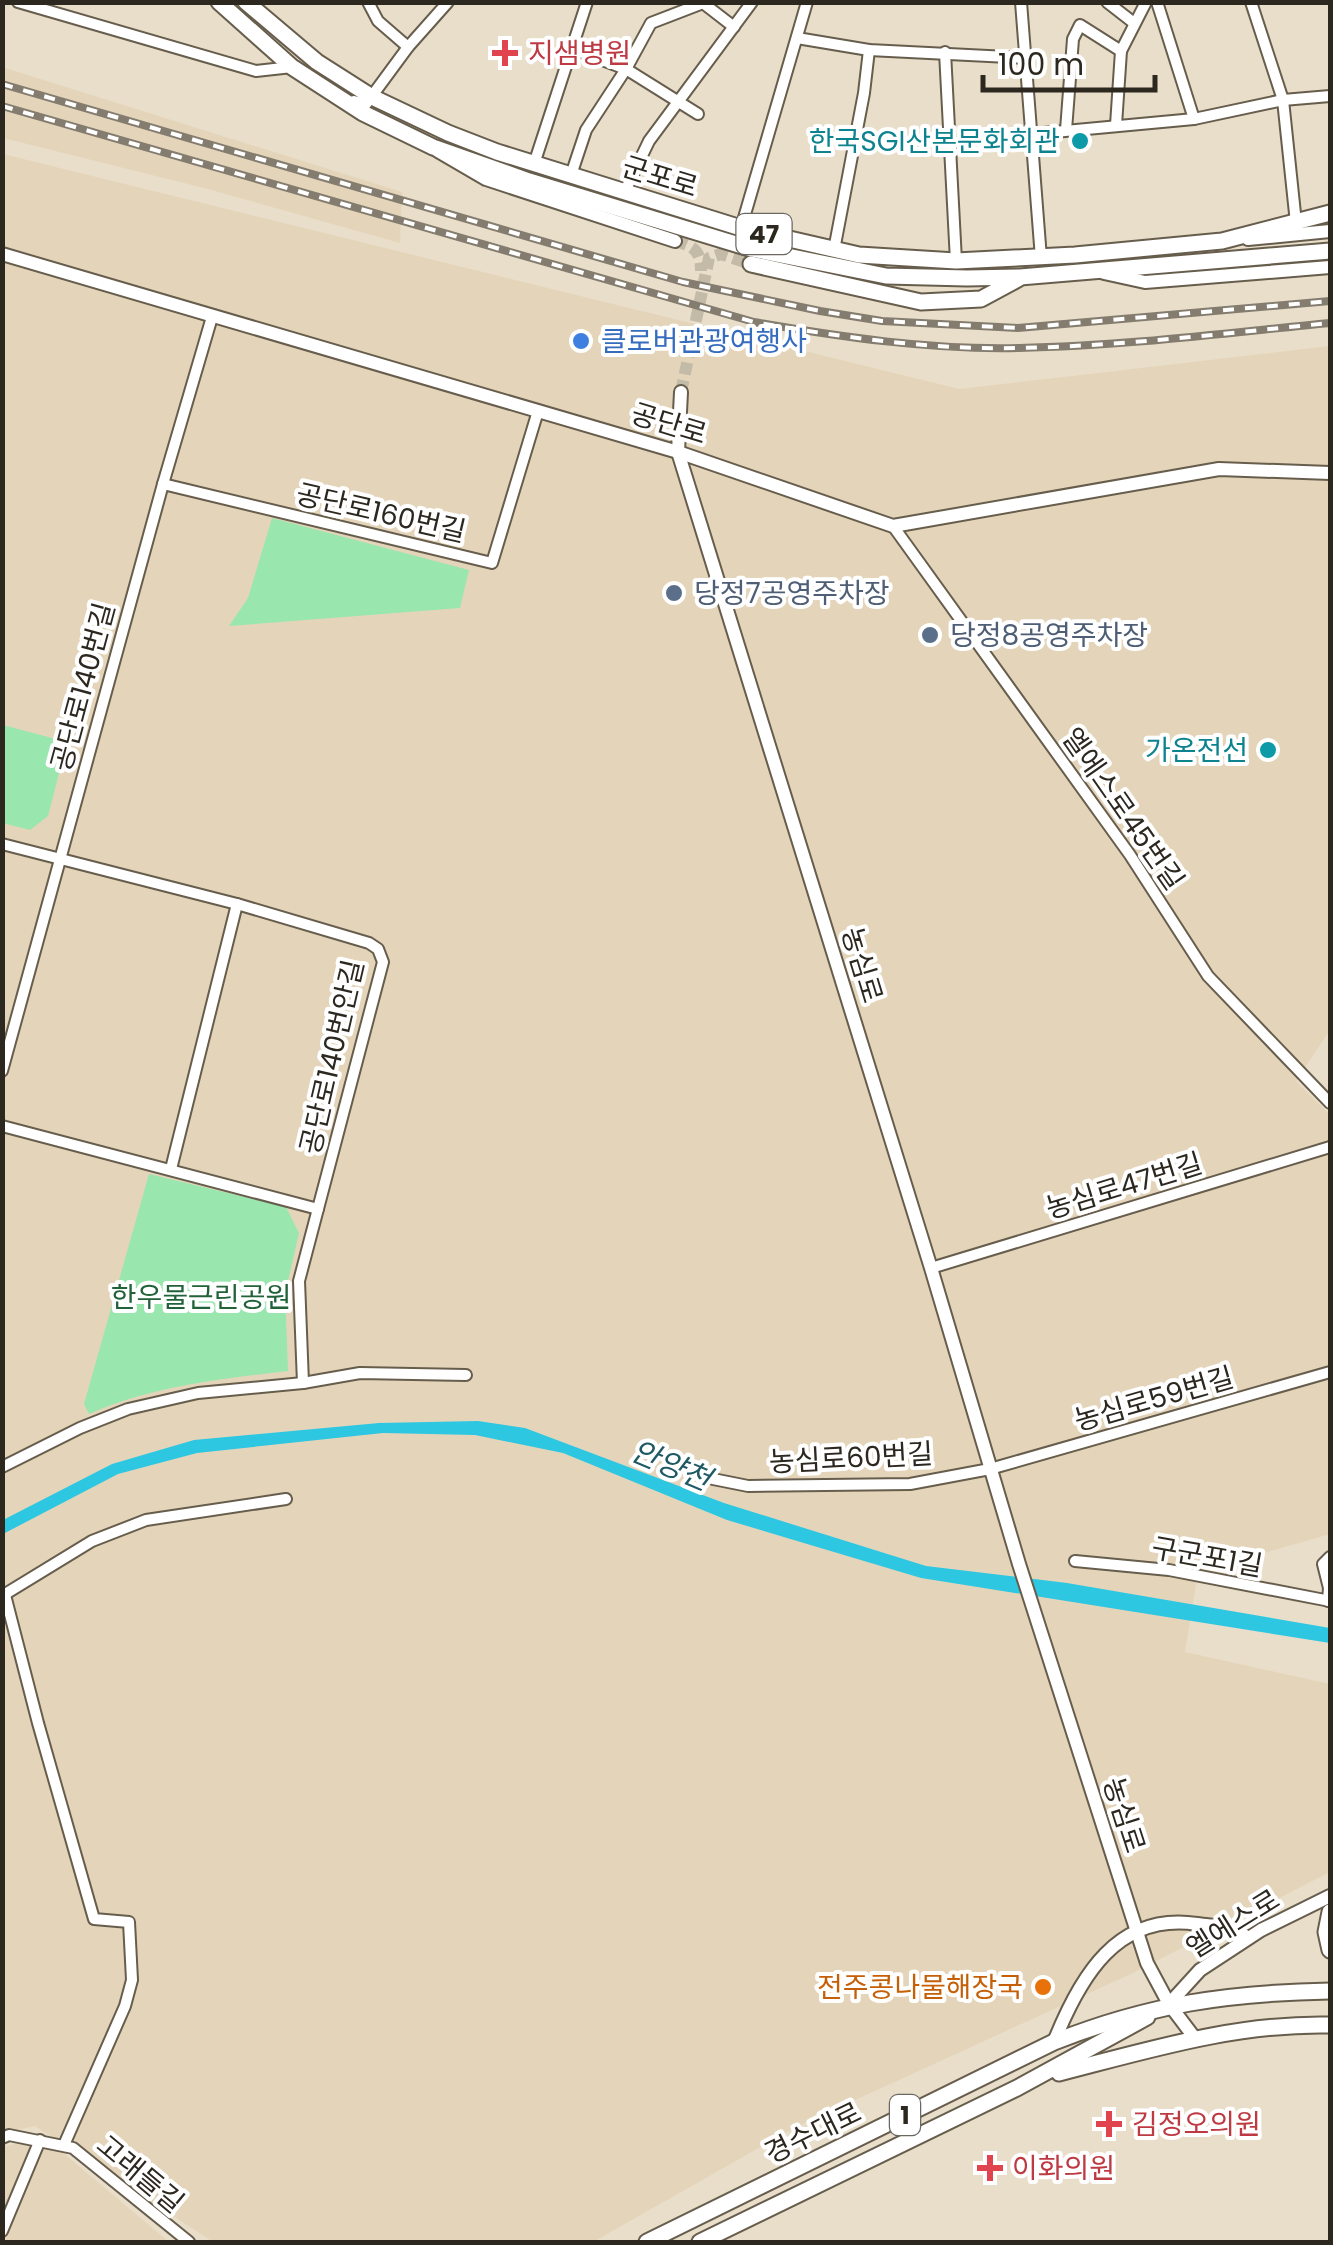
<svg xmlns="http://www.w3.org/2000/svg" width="1333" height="2245" font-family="Poppins,'Noto Sans KR',sans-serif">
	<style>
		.built { fill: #e4d5ba }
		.green { fill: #99e6af }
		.water { fill: #2dc7e2 }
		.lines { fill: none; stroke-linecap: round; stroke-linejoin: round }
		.tertiary-tunnel { stroke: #c3baa8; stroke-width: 12; stroke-dasharray: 12 6; stroke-linecap: butt }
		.minor-casing { stroke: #675d4c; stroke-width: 14 }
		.tertiary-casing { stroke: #675d4c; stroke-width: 16 }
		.primary-casing { stroke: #675d4c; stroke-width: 19 }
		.minor { stroke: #fff; stroke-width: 10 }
		.tertiary { stroke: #fff; stroke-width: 12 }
		.primary { stroke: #fff; stroke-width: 15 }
		.rail-casing { stroke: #847d6f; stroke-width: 8 }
		.rail { stroke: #fff; stroke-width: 4; stroke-dasharray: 11; stroke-linecap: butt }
		.health-dot { fill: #e0444e; stroke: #fff; stroke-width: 4 }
		.culture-dot { fill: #0f9aa8; stroke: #fff; stroke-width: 4 }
		.shop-dot { fill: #3f7fe0; stroke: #fff; stroke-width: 4 }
		.service-dot { fill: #5c6f8a; stroke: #fff; stroke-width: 4 }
		.food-dot { fill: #e8710a; stroke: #fff; stroke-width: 4 }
		.labels { text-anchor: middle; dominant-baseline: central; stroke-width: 8; stroke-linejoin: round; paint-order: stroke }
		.shield { fill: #fff; stroke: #6b6863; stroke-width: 2.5 }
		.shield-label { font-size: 25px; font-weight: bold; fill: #2c2820 }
		.health-label { font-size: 28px; fill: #be3a42; stroke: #fff; text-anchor: start }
		.culture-label { font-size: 28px; fill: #0d838f; stroke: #fff; text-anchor: end }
		.street-label { font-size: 28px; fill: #2c2820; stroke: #fff }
		.shop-label { font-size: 28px; fill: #366cbe; stroke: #fff; text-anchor: start }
		.service-label { font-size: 28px; fill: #4e5e75; stroke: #fff; text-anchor: start }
		.park-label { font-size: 28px; fill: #216239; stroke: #fff }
		.food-label { font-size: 28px; fill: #c56008; stroke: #fff; text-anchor: end }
		.water-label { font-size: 30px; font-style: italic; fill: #1f5a65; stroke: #fff }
	</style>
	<rect width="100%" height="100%" fill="#e9deca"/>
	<g class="built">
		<path d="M2,67L402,192L400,243L204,188L3,138Z"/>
		<path d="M3,154L959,389L1330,346V1030L1296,1081L1330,1115V1534L1198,1572L1185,1652L1330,1684V1872L1133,1973L794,2128L593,2242H213L35,2126L3,2133Z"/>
		<path d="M22,2142L62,2152L169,2242H3V2147Z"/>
	</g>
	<g class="green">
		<path d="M272,518L469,570L460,608L229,626L248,598Z"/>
		<path d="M3,725L67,742L48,816L30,830L3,823Z"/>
		<path d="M149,1174L286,1207L299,1233L285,1294L288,1371C219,1379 153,1386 89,1414L84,1404Z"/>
	</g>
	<path class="water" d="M478,1421L525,1428L724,1503L926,1566L1067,1583L1330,1628V1643L921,1578L727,1520L563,1453L475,1435L383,1433L197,1453L118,1474L3,1534V1520L112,1464L194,1440L379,1423Z"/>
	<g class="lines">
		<g class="tertiary-tunnel">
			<path d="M675,241C694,246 701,251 701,271"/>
			<path d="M681,392L709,258L721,254L751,264"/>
		</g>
		<g class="minor-casing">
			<g id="minor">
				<path d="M18,2L256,71L292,67"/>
				<path d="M368,2L378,21L408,47"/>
				<path d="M1021,2L1041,258"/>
				<path d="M1107,2L1134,23"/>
				<path d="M1157,2L1194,119"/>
				<path d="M1251,2L1283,100L1296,223"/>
				<path d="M797,38L869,50L1027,58"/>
				<path d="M573,49L626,69L698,114"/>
				<path d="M945,52L956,261"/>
				<path d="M354,101L366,104L408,47L448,2"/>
				<path d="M1116,125L1121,51L1146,2"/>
				<path d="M1066,130L1073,39L1080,25L1121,51"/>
				<path d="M1033,134L1194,119L1283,100L1330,96"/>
				<path d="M534,164L587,2"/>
				<path d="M571,175L586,130L626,69L651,23L703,3L734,27"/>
				<path d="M624,193L649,141L752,2"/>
				<path d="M741,228L807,2"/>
				<path d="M834,250L864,93L869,50"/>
				<path d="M163,484L492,563L538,411"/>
				<path d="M893,526L1130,855L1208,976L1330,1103"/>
				<path d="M2,844L237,904L369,943L378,949L383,962L299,1281L303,1383"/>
				<path d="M2,1071L163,484L212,317"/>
				<path d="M2,1126L318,1209"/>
				<path d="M171,1169L237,904"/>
				<path d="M931,1268L1330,1147"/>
				<path d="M2,1467L80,1428L128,1409L198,1393L303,1383L360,1373L466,1375"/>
				<path d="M713,1479L748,1486L910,1484L990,1469L1330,1372"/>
				<path d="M1075,1561L1169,1570L1330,1601"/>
				<path d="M5,1595L38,1723L94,1919L129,1922L132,1980L125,2006L64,2145"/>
				<path d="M2,1596L92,1541L146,1520L286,1499"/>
				<path d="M1328,1601L1329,1588L1323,1564L1330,1557"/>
				<path d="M2,2138L9,2135L73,2148L189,2242"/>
				<path d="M2,2231L40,2140"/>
			</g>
		</g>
		<g class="tertiary-casing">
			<g id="tertiary">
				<path d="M438,151L486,179L675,241"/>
				<path d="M1248,239L1330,231"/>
				<path d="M2,254L678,452L893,526L1219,469L1330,473"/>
				<path d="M1104,273L1145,282L1330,267"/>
				<path d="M681,392L678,452L931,1268L1019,1564L1147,1963L1169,2004L1194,2037"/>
				<path d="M1169,2004L1200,1970L1261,1930L1330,1896"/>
				<path d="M1054,2042C1080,1977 1117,1912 1197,1924C1217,1927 1231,1925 1248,1938"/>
			</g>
		</g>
		<g class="primary-casing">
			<g id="primary">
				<path d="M219,2L292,67L363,113L433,147L529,181L752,249L886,276L967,278L1020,277L1330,251"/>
				<path d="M246,2L317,62L372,97L448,133L497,152L741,228L859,255L956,261L1075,255L1222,241L1330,213"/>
				<path d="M751,264L921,302L981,299L1018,279"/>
				<path d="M1330,1912L1326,1932L1330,1950"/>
				<path d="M1059,2073C1149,2050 1236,2023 1330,2025"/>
				<path d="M647,2242L1054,2042C1150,2004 1228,1993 1330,1991"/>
				<path d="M700,2242L1017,2088L1147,2017"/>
			</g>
		</g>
		<use href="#minor" class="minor"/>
		<use href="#tertiary" class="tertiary"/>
		<use href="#primary" class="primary"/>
		<g class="rail-casing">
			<g id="rail">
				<path d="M2,84L683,282L820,311L882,321L1018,328L1330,301"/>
				<path d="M2,106L754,322C841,337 930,350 1019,348C1123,346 1227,333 1330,323"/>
			</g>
		</g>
		<use href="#rail" class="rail"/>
	</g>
	<g class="health-dot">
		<path d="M500 38h10v10h10v10h-10v10h-10v-10h-10v-10h10z"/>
		<path d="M1104 2109h10v10h10v10h-10v10h-10v-10h-10v-10h10z"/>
		<path d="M985 2153h10v10h10v10h-10v10h-10v-10h-10v-10h10z"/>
	</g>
	<g class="culture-dot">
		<circle cx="1080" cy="141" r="10"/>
		<circle cx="1268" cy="750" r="10"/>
	</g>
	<circle class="shop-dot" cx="581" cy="341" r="10"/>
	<g class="service-dot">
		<circle cx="674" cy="593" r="10"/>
		<circle cx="930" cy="635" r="10"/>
	</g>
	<circle class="food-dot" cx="1043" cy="1987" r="10"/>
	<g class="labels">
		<g class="shield">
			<rect x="736.5" y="214" width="55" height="40" rx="8"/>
			<rect x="890" y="2095" width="30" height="40" rx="8"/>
		</g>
		<g class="shield-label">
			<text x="764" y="234">47</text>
			<text x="905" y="2115">1</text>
		</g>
		<g class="health-label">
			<text x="528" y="53">지샘병원</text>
			<text x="1132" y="2124">김정오의원</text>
			<text x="1012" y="2168">이화의원</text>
		</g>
		<g class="culture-label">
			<text x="1060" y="141">한국SGI산본문화회관</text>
			<text x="1248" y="750">가온전선</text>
		</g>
		<g class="street-label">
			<text transform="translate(660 177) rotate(17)">군포로</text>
			<text transform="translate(669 424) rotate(17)">공단로</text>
			<text transform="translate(381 513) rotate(13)">공단로160번길</text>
			<text transform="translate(83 687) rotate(-75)">공단로140번길</text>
			<text transform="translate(1123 809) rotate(55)">엘에스로45번길</text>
			<text transform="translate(862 965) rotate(73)">농심로</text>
			<text transform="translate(332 1057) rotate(-77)">공단로140번안길</text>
			<text transform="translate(1124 1186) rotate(-17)">농심로47번길</text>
			<text transform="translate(1154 1399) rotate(-16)">농심로59번길</text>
			<text transform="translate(851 1458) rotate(-3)">농심로60번길</text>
			<text transform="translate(1207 1557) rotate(10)">구군포1길</text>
			<text transform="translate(1124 1815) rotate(72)">농심로</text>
			<text transform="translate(1233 1924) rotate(-32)">엘에스로</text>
			<text transform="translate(813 2133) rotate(-26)">경수대로</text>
			<text transform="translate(140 2174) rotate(40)">고래들길</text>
		</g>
		<g class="shop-label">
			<text x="601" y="341">클로버관광여행사</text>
		</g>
		<g class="service-label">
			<text x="694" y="593">당정7공영주차장</text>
			<text x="950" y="635">당정8공영주차장</text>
		</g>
		<g class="park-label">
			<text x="201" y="1297">한우물근린공원</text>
		</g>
		<g class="food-label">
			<text x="1023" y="1987">전주콩나물해장국</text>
		</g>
		<g class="water-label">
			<text transform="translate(671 1465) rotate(23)">안양천</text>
		</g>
	</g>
	<rect width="1333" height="2245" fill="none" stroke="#2c2820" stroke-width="10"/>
	<path d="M983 75v15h172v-15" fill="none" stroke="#2c2820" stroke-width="5"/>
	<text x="998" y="75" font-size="30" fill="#2c2820" stroke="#ffffff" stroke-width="8" paint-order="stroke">100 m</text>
</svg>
